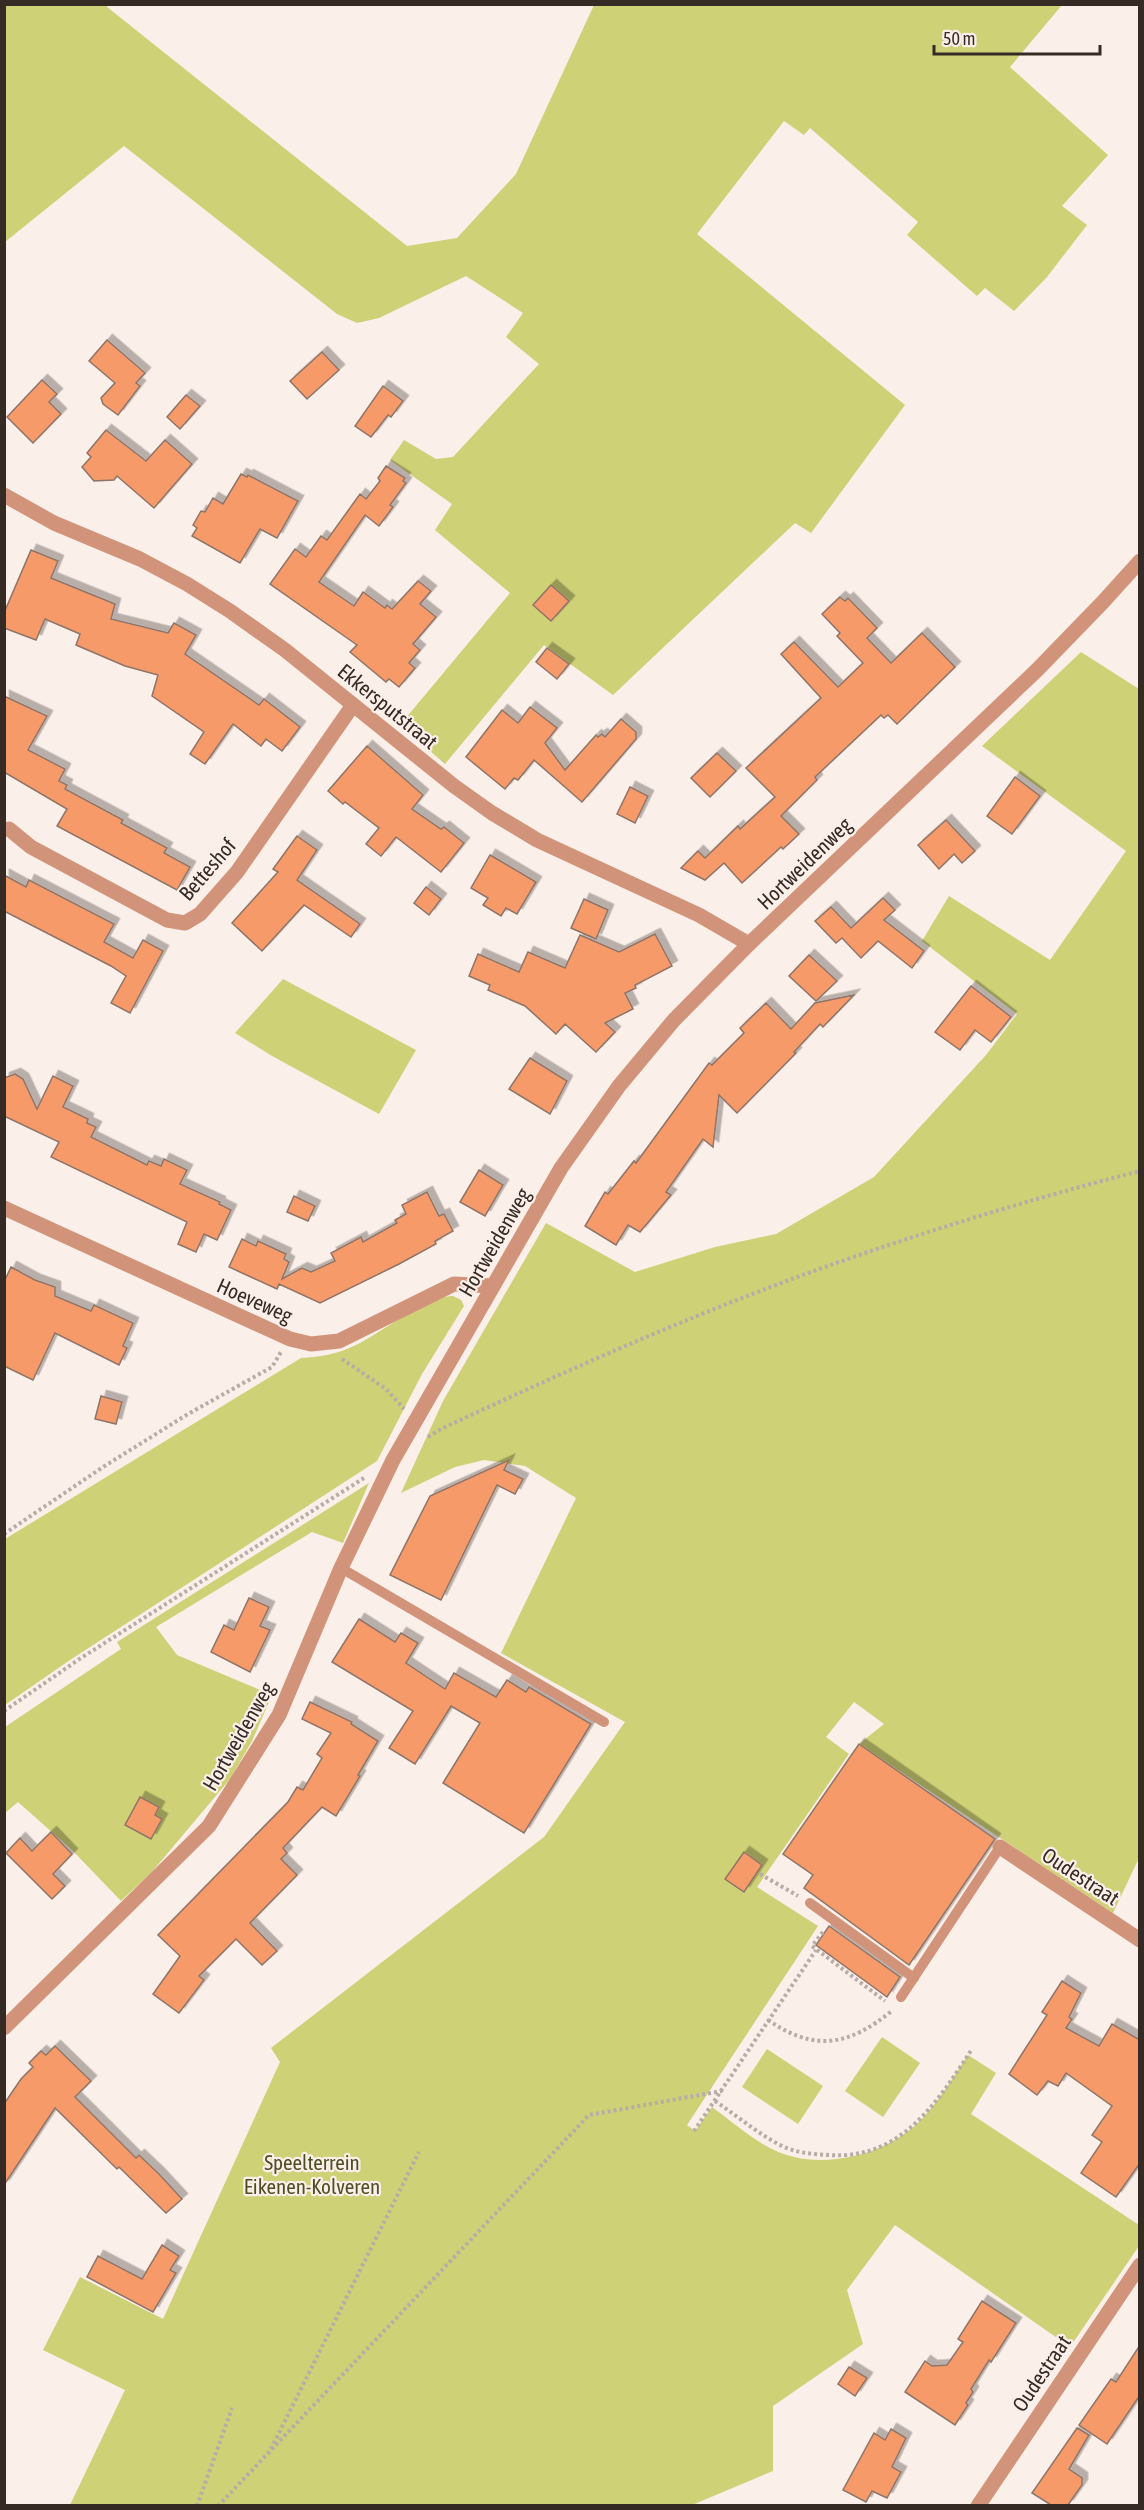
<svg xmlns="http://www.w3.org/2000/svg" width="1144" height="2510" font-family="'Asap Condensed',sans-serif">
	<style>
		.green { fill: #ced176 }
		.building { fill: #f69a6b; stroke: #8e7467; stroke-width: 1.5; filter: url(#shadow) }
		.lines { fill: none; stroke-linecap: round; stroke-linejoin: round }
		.path { stroke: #b8aca6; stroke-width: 4; stroke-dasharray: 3 3; stroke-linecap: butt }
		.service { stroke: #d19379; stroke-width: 10 }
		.minor { stroke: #d19379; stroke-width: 15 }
		.labels { text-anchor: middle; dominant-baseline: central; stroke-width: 4.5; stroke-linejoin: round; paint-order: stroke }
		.street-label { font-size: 21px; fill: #362a25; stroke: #fbefe9 }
		.park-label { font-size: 21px; fill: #4c4e23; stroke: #fbefe9 }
	</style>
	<defs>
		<filter id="shadow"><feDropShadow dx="5.5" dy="-5.5" stdDeviation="0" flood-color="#0004"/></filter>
	</defs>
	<rect width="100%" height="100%" fill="#fbefe9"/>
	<g class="green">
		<path d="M5,5H108L107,7L407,246L457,238L516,174L594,5H1062L1010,67L1108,155L1062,206L1087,225L1047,277L1014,311L985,288L977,296L907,235L918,222L810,128L804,135L784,121L697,234L905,405L811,533L795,523L613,695L544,645L445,764L400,725L510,593L435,530L452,504L390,460L404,440L436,459L453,457L539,364L506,337L523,313L466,276L379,318L357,323L337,314L124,146L5,242Z"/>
		<path d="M1081,652L1139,689V1858L1113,1913L859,1744L884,1724L854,1702L826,1737L849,1754L757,1887L818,1926L687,2125L695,2131L712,2107C730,2120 748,2136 768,2147C817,2175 894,2155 928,2112C943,2095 955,2074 968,2055L996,2073L971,2114L1139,2225V2246L1070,2347L895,2225L847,2290L863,2344L773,2406V2471L692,2505H70L125,2390L43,2350L80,2277L163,2319L280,2062L271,2048L544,1837L625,1722L501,1653L576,1498L525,1466L484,1460L455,1467L401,1493L443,1401L546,1223L635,1272L715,1247L776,1234L874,1177L986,1055L1017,1014L922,941L949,896L1050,960L1126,851L982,746Z"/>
		<path d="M283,979L416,1050L379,1114L272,1056L235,1033Z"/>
		<path d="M453,1296L461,1300L464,1306L422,1374L377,1461L70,1660L5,1705V1539L301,1358C321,1357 338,1354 356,1345C379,1334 430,1295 453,1296Z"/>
		<path d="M369,1483L343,1543L312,1532L156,1627L177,1655L272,1695L252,1741L230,1779L151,1873L121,1901L72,1850L18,1802L5,1813V1727L121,1649L117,1642Z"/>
		<path d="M882,2037L920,2063L883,2117L845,2091Z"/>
		<path d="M767,2049L823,2086L798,2124L742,2087Z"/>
	</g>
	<g class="building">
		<path d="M107,340L145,373L136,383L140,386L118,415L103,404L101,398L115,383L89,361Z"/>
		<path d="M322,352L339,370L307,399L290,381Z"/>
		<path d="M42,380L57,394L49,402L61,414L33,443L7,417Z"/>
		<path d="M383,386L403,401L391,417L388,415L371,437L355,426Z"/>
		<path d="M186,395L200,406L180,429L167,417Z"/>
		<path d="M106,430L146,461L165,440L192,464L154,508L117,476L114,480L94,481L82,467L91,457L87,453Z"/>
		<path d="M386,466L405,478L403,481L406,483L390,505L393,507L379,526L365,515L319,582L354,606L363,592L385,608L387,605L392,609L418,581L431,591L420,604L436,617L413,644L420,650L409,663L415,668L399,687L389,679L386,682L350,652L357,645L270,584L295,549L306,557L321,536L327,540L360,494L366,499L380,481L378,478Z"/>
		<path d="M241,474L247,477L248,475L298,501L277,538L260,529L240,563L192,536L197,528L193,525L201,511L205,512L213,498L223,504Z"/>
		<path d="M31,550L58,561L51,578L115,604L111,619L168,633L174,623L196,635L185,654L259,705L264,699L300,727L282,751L266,739L261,746L233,724L205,764L190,754L204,732L152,696L158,675L125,666L76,645L80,634L45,619L36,640L4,628V613Z"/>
		<path d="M551,585L569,601L551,621L533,605Z"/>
		<path d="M840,597L845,601L848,598L877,628L867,638L891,663L922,633L955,667L897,724L888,715L884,718L881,715L815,777L817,780L781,816L799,834L783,849L781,847L742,883L724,863L705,880L681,868L698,851L705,858L738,826L740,829L775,797L746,768L821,698L781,654L794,642L838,687L863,663L837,636L840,633L822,614Z"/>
		<path d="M547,648L569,664L557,679L536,662Z"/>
		<path d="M4,696L47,716L28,750L65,769L59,781L67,785L65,789L123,820L121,823L167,848L164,853L190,867L177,890L57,826L67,809L4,772Z"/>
		<path d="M530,707L557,728L545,743L565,770L596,735L598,737L602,734L605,737L621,719L636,732V739L582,802L534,760L518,780L514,778L505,789L466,757L502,710L518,723Z"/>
		<path d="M367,746L423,795L412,809L441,829L444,827L464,843L441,872L396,837L381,856L366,844L379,828L345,802L343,804L328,791Z"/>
		<path d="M717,753L736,771L710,797L691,778Z"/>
		<path d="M1015,777L1040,796L1012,834L987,816Z"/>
		<path d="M630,787L648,796L635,823L617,814Z"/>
		<path d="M946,820L975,851L962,863L954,854L939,869L918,845Z"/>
		<path d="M297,836L317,850L297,880L360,924L351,937L304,905L262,951L232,923L278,872L273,869Z"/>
		<path d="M490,855L536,882L517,914L506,908L501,916L483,905L488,898L471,888Z"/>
		<path d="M4,875L26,887L29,880L114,924L104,942L133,958L143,940L163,951L130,1013L111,1003L126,976L111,966L4,911Z"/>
		<path d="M426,887L441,899L429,915L414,903Z"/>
		<path d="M883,898L895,910L884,920L924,951L912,968L878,941L861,958L842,938L836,943L815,921L831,907L851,928Z"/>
		<path d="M584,899L608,910L596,939L571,928Z"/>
		<path d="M655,934L672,966L635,985L636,988L625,993L633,1009L605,1023L615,1032L596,1052L565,1024L556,1034L525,1006L488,990L490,985L469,976L478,954L519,972L528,952L565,968L580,935L619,952Z"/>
		<path d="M809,955L837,981L816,1001L789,976Z"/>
		<path d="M971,986L1011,1017L991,1042L975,1030L960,1050L935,1032Z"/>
		<path d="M854,995L823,1027L820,1024L794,1052L796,1053L737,1113L719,1095L713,1147L703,1139L666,1192L671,1195L640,1232L628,1225L616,1245L585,1226L605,1192L608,1194L634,1161L636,1163L709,1063L712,1065L744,1033L740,1028L766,1003L791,1029L815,1003Z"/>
		<path d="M530,1058L567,1081L550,1114L509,1089Z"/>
		<path d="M15,1074L23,1079L37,1109L53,1076L73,1086L63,1107L88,1119L87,1123L96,1127L91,1137L147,1165L149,1161L161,1166L164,1159L187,1170L180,1184L220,1202L219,1204L231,1210L217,1240L204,1234L196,1252L178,1244L187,1222L51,1157L59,1142L4,1116V1078Z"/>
		<path d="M479,1170L503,1185L485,1216L460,1202Z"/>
		<path d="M427,1192L439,1216L444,1214L453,1231L435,1241L436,1244L399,1264L320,1303L279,1284L277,1289L229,1267L242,1239L256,1246L258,1241L286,1254L284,1259L289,1262L282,1279L302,1268L311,1272L335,1261L331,1253L361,1237L363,1242L397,1223L395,1220L406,1214L402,1205Z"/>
		<path d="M294,1196L315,1206L308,1221L287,1212Z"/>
		<path d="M11,1267L35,1280L55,1287V1296L91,1311L94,1305L133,1323L123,1346L127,1348L119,1365L55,1333L33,1380L4,1366V1282Z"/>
		<path d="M101,1396L122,1402L116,1424L95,1419Z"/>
		<path d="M509,1460L504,1470L523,1479L515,1494L497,1485L441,1600L390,1575L430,1496Z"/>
		<path d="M249,1598L269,1607L260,1626L270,1630L250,1672L211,1652L224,1625L234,1630Z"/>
		<path d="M359,1619L395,1642L401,1633L418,1643L406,1663L445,1689L454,1673L496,1697L507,1680L526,1692L529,1687L591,1724L524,1833L443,1783L480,1723L451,1706L415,1764L389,1748L413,1711L332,1662Z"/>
		<path d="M310,1702L352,1722L351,1724L378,1741L358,1775L360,1776L336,1816L322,1807L283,1848L287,1853L281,1859L297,1875L250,1923L277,1951L262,1965L236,1939L199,1976L204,1980L179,2013L153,1994L180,1956L158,1935L288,1802L297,1787L303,1790L322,1758L317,1754L331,1733L302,1719Z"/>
		<path d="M859,1744L995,1839L909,1965L804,1888L813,1875L783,1854Z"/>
		<path d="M140,1797L159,1807L155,1815L162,1819L151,1839L125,1825Z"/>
		<path d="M51,1832L72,1854L53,1874L65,1886L52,1899L6,1853L20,1838L32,1851Z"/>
		<path d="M744,1852L762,1865L744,1892L725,1879Z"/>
		<path d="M829,1926L900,1977L887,1997L816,1945Z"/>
		<path d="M1062,1981L1081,1993L1069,2017L1072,2019L1066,2028L1099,2046L1112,2024L1140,2040V2163L1116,2197L1081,2173L1102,2142L1092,2135L1112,2106L1066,2073L1058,2086L1048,2081L1037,2095L1009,2074L1047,2015L1042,2012Z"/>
		<path d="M55,2046L91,2081L75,2097L136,2158L139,2155L159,2174L182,2199L166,2213L119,2167L117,2169L55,2108L4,2185V2104L21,2079L33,2067L29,2063L41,2051L46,2055Z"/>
		<path d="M162,2245L179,2256L170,2270L176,2273L153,2312L87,2277L98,2256L142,2279Z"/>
		<path d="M982,2301L1016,2323L991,2362L989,2360L971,2389L973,2392L966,2403L968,2405L955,2425L905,2392L925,2361L932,2366L947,2365L963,2342L958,2339Z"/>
		<path d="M1140,2345V2395L1107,2444L1079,2425L1111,2379L1116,2382Z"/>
		<path d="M849,2367L867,2378L855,2396L838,2384Z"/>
		<path d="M1077,2428L1089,2435L1069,2469L1082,2478V2485L1068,2505H1051L1032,2493Z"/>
		<path d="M891,2429L906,2438L892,2467L901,2472L887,2498L872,2491L866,2502L843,2490L874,2433L885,2440Z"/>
	</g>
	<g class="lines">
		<g class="path">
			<path d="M342,1359L386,1389L404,1409"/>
			<path d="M428,1437L441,1429C557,1375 673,1323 792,1279C906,1237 1023,1201 1140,1171"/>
			<path d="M4,1534L103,1467L188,1414L272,1367L281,1352"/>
			<path d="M4,1711L81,1658L364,1478"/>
			<path d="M760,1874L798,1896"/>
			<path d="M823,1932L812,1946L885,2001"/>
			<path d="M768,2020C816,2053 850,2045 893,2010"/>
			<path d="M715,2101C736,2115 757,2133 780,2145C795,2153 812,2154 829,2155C901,2160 937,2103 972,2049"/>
			<path d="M694,2131L816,1950"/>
			<path d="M271,2449L419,2152"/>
			<path d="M197,2506L232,2408"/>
			<path d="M218,2506L589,2115L722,2091"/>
		</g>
		<g class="service">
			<path d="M341,1568L604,1722"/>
			<path d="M810,1903L914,1978"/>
			<path d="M901,1997L1000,1847"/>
		</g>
		<g class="minor">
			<path d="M4,495L54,523L140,559L187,584L230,611L285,650L454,786L492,813L537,840L699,915L749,944"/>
			<path d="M9,829L31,847L167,920L185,923L200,914L237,872L353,705"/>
			<path d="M4,1208L290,1339L311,1344L339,1341L454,1284L493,1286"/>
			<path d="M1000,1847L1140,1940"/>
			<path d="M4,2028L209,1826L279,1715L341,1568L393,1460L561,1168L619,1086L674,1020L749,944L1037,670L1102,603L1140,561"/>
			<path d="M978,2506L1140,2265"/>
		</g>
	</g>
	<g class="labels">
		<g class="street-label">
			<text transform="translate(388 706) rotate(39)">Ekkersputstraat</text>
			<text transform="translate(804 863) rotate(-44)">Hortweidenweg</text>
			<text transform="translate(207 869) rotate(-49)">Betteshof</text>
			<text transform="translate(494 1242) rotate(-60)">Hortweidenweg</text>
			<text transform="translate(255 1300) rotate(24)">Hoeveweg</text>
			<text transform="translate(238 1736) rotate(-60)">Hortweidenweg</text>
			<text transform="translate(1081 1876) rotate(33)">Oudestraat</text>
			<text transform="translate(1041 2373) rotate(-56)">Oudestraat</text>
		</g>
		<g class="park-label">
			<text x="312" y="2162">Speelterrein<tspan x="312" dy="24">Eikenen-Kolveren</tspan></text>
		</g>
	</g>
	<rect width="1144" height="2510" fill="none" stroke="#362a25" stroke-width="12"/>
	<path d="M934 45v9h166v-9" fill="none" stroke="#362a25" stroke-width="3"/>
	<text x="943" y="45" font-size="18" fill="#362a25" stroke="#fbefe9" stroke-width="4.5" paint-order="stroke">50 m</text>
</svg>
